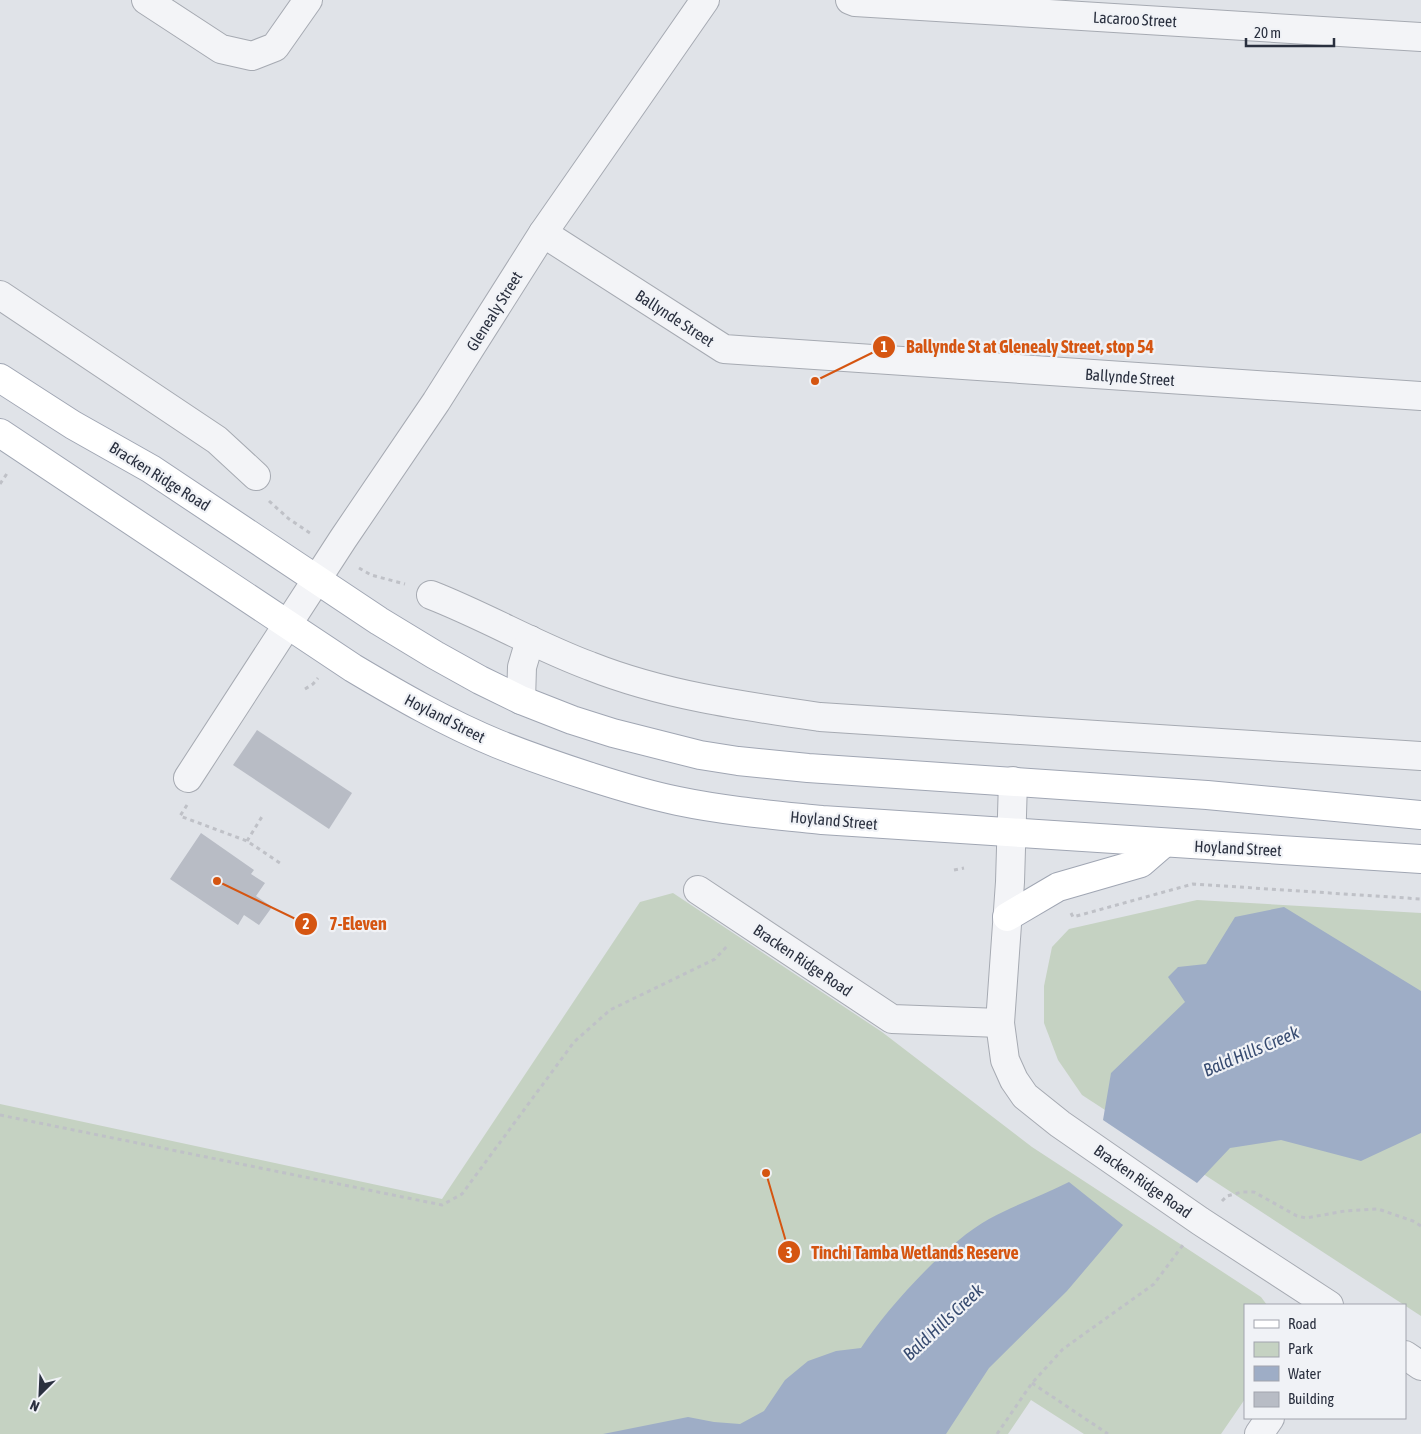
<svg xmlns="http://www.w3.org/2000/svg" width="1421" height="1434" font-family="'Asap Condensed',sans-serif">
	<style>
		.green { fill: #c5d2c2 }
		.water { fill: #9eadc6 }
		.building { fill: #b8bcc5 }
		.lines { fill: none; stroke-linecap: round; stroke-linejoin: round }
		.minor-casing { stroke: #a6aab2; stroke-width: 30 }
		.major-casing { stroke: #a0a6b3; stroke-width: 30 }
		.path { stroke: #bfc1c7; stroke-width: 3; stroke-dasharray: 4 4; stroke-linecap: butt }
		.minor { stroke: #f3f4f7; stroke-width: 28 }
		.major { stroke: #fff; stroke-width: 28 }
		.labels { text-anchor: middle; dominant-baseline: central; stroke-width: 4.5; stroke-linejoin: round; paint-order: stroke }
		.street-label { font-size: 16px; fill: #2a303f; stroke: #f0f2f6 }
		.water-label { font-size: 18px; font-style: italic; fill: #374b70; stroke: #f0f2f6 }
		.leader { fill: none; stroke: #d55511; stroke-width: 2 }
		.callout-dot { fill: #d55511; stroke: #f0f2f6; stroke-width: 2 }
		.mark-label { font-size: 15px; text-anchor: middle; font-weight: bold; fill: #fff }
		.callout-label { font-size: 18px; text-anchor: middle; font-weight: bold; fill: #d55511; stroke: #f0f2f6; stroke-width: 4.5; stroke-linejoin: round; paint-order: stroke }
	</style>
	<rect width="100%" height="100%" fill="#e0e3e8"/>
	<g class="green">
		<path d="M673,893L882,1032L1032,1147L1261,1297L1267,1305H1245V1399L1221,1434H1084L1031,1400L1008,1434H0V1104L442,1199L640,902Z"/>
		<path d="M1197,900L1421,913V1316L1082,1095L1058,1060L1044,1023V986L1052,947L1069,929Z"/>
	</g>
	<g class="water">
		<path d="M1284,907L1421,991V1133L1361,1161L1281,1140L1230,1148L1197,1183L1103,1120L1111,1073L1185,1002L1168,977L1178,967L1206,964L1235,917Z"/>
		<path d="M1069,1182L1123,1225L1067,1291L989,1368L946,1434H603L688,1417L714,1422L740,1424L764,1411L785,1380L808,1361L836,1351L861,1348C888,1307 947,1242 989,1219C1015,1205 1043,1195 1069,1182Z"/>
	</g>
	<g class="building">
		<path d="M257,730L352,793L329,829L233,765Z"/>
		<path d="M201,833L254,870L251,874L265,883L256,896L272,907L259,925L244,915L238,925L170,879Z"/>
	</g>
	<g class="lines">
		<g class="minor-casing">
			<g id="minor">
				<path d="M146,0L221,49L252,56L275,47L308,0"/>
				<path d="M850,0L855,2L1421,37"/>
				<path d="M543,233L724,349L1421,396"/>
				<path d="M0,295L217,440L256,476"/>
				<path d="M431,595C485,616 536,646 590,666C663,695 742,706 820,717L1421,756"/>
				<path d="M521,700L522,667L530,640"/>
				<path d="M188,778L343,539L436,402L543,233L705,0"/>
				<path d="M1013,781L1010,882L1000,1023L1005,1060L1014,1080L1025,1096L1060,1124L1200,1221L1329,1305"/>
				<path d="M698,890L892,1019L1000,1023"/>
				<path d="M1405,1355L1421,1366"/>
				<path d="M1259,1434L1270,1418"/>
			</g>
		</g>
		<g class="major-casing">
			<g id="major">
				<path d="M0,378L73,425L151,469L379,621L435,655L480,680L521,700L572,720L613,733L700,755L738,761L808,768L1207,795L1421,815"/>
				<path d="M0,433L353,668C400,696 447,723 498,744C528,756 560,767 591,777C619,786 649,795 678,801C726,811 774,815 822,820L1421,859"/>
				<path d="M1007,917L1058,887L1141,863L1163,844"/>
			</g>
		</g>
		<g class="path">
			<path d="M0,484L8,472"/>
			<path d="M269,501L289,519L313,535"/>
			<path d="M359,568L371,575L405,584"/>
			<path d="M305,689L313,684L318,678"/>
			<path d="M187,805L180,816L247,841L280,863"/>
			<path d="M247,841L263,815"/>
			<path d="M954,870L964,868"/>
			<path d="M1071,913L1073,917L1193,884L1421,899"/>
			<path d="M0,1115L442,1205L462,1194L574,1042L610,1010L715,959L729,944"/>
			<path d="M1222,1201L1227,1196L1242,1192H1254L1297,1216L1306,1218L1345,1211L1378,1209L1413,1221L1421,1226"/>
			<path d="M1032,1383L1108,1434"/>
			<path d="M997,1434L1032,1383L1063,1349L1154,1284L1183,1245"/>
		</g>
		<use href="#minor" class="minor"/>
		<use href="#major" class="major"/>
	</g>
	<g class="labels">
		<g class="street-label">
			<text transform="translate(1135 19) rotate(3)">Lacaroo Street</text>
			<text transform="translate(494 311) rotate(-58)">Glenealy Street</text>
			<text transform="translate(675 318) rotate(33)">Ballynde Street</text>
			<text transform="translate(1130 377) rotate(4)">Ballynde Street</text>
			<text transform="translate(160 476) rotate(32)">Bracken Ridge Road</text>
			<text transform="translate(445 718) rotate(27)">Hoyland Street</text>
			<text transform="translate(834 820) rotate(5)">Hoyland Street</text>
			<text transform="translate(1238 848) rotate(3)">Hoyland Street</text>
			<text transform="translate(803 960) rotate(34)">Bracken Ridge Road</text>
			<text transform="translate(1143 1181) rotate(35)">Bracken Ridge Road</text>
		</g>
		<g class="water-label">
			<text transform="translate(1251 1051) rotate(-23)">Bald Hills Creek</text>
			<text transform="translate(943 1322) rotate(-43)">Bald Hills Creek</text>
		</g>
	</g>
	<path class="leader" d="M815 381L884 347M217 881L306 924M766 1173L789 1252"/>
	<g class="callout-dot">
		<circle cx="815" cy="381" r="5"/>
		<circle cx="217" cy="881" r="5"/>
		<circle cx="766" cy="1173" r="5"/>
		<circle cx="884" cy="347" r="12"/>
		<circle cx="306" cy="924" r="12"/>
		<circle cx="789" cy="1252" r="12"/>
	</g>
	<g class="mark-label">
		<text x="884" y="352">1</text>
		<text x="306" y="929">2</text>
		<text x="789" y="1258">3</text>
	</g>
	<g class="callout-label">
		<text x="1030" y="353">Ballynde St at Glenealy Street, stop 54</text>
		<text x="358" y="930">7-Eleven</text>
		<text x="915" y="1259">Tinchi Tamba Wetlands Reserve</text>
	</g>
	<rect x="1244" y="1304" width="162" height="115" fill="#f0f2f6" stroke="#a1a4ad"/>
	<rect x="1254" y="1320" width="25" height="8" fill="#ffffff" stroke="#a1a4ad"/>
	<text x="1288" y="1329" font-size="15" fill="#2a303f">Road</text>
	<rect x="1254" y="1342" width="25" height="15" fill="#c5d2c2" stroke="#a1a4ad"/>
	<text x="1288" y="1354" font-size="15" fill="#2a303f">Park</text>
	<rect x="1254" y="1366" width="25" height="15" fill="#9eadc6" stroke="#a1a4ad"/>
	<text x="1288" y="1379" font-size="15" fill="#2a303f">Water</text>
	<rect x="1254" y="1392" width="25" height="15" fill="#b8bcc5" stroke="#a1a4ad"/>
	<text x="1288" y="1404" font-size="15" fill="#2a303f">Building</text>
	<g transform="translate(40 1394) rotate(204)" stroke="#f0f2f6" stroke-width="4" paint-order="stroke">
	<path d="M0-4L9 19L0 12L-9 19Z" fill="#2a303f"/>
	<text y="-8" font-size="14" font-weight="bold" text-anchor="middle" fill="#2a303f">N</text>
	</g>
	<path d="M1246 38v8h88v-8" fill="none" stroke="#2a303f" stroke-width="2.5"/>
	<text x="1254" y="38" font-size="15" fill="#2a303f" stroke="#f0f2f6" stroke-width="4" paint-order="stroke">20 m</text>
</svg>
